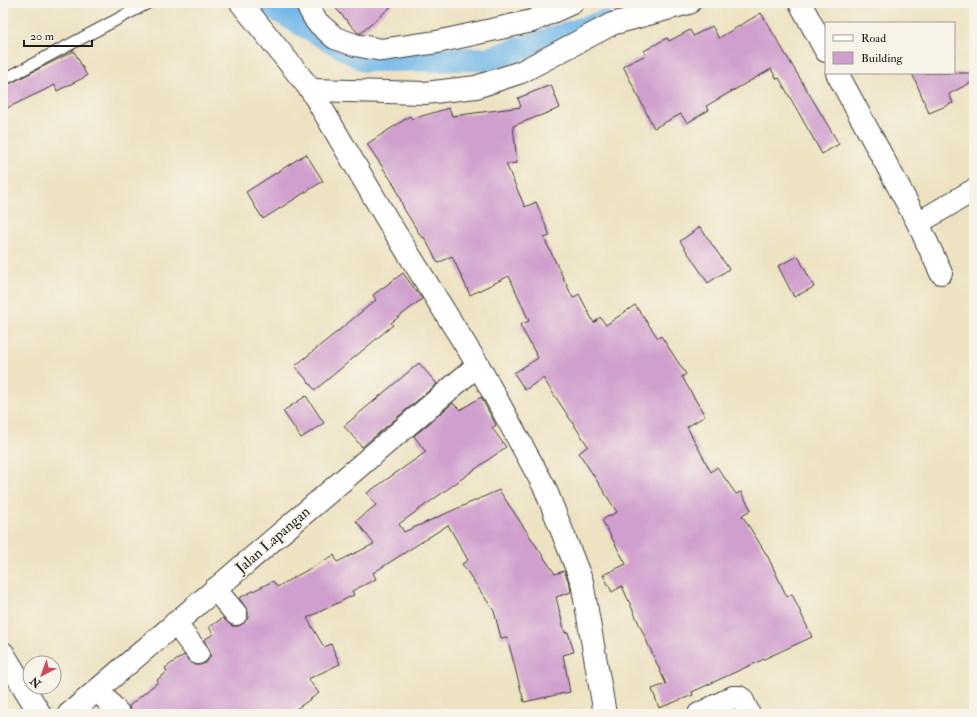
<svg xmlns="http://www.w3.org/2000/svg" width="977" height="717" font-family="'IM FELL Double Pica',serif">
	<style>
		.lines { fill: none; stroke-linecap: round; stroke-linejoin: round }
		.canal { stroke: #74b9ea; stroke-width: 24 }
		.building { fill: #d09fce }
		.service-casing { stroke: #3b3a35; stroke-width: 13 }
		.minor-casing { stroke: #3b3a35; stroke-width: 24 }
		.tertiary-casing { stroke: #3b3a35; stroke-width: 24 }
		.service { stroke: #fff; stroke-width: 11 }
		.minor { stroke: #fff; stroke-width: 22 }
		.tertiary { stroke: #fff; stroke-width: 22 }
		.labels { text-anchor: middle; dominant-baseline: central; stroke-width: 3; stroke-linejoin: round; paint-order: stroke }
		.street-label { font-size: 15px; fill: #1c1c1c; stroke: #f7f3e8 }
	</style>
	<rect width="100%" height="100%" fill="#f7f3e8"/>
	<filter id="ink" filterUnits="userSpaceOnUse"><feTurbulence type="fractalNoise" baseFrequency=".025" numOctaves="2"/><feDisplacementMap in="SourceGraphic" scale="8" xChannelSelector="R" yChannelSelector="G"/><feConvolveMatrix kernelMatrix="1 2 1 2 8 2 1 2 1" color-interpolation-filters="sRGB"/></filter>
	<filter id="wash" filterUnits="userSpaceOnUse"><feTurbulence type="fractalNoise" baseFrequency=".012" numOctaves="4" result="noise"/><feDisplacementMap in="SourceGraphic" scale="16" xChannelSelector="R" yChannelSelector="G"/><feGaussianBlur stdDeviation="0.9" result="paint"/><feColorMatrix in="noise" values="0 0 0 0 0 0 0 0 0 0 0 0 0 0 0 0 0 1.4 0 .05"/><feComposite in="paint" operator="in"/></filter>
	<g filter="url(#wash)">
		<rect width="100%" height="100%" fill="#ede2c2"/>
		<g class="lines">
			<path class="canal" d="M265,3L365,60L489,59L604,22"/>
		</g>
		<g id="blocks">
			<g class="building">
				<path d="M331,3H395L361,33H358Z"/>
				<path d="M761,13L839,144L822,154L779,78L777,79L771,69L706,106L709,110L687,123L681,114L654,128L623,66L646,55L644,51L667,38L669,41L690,30L693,36L712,26L719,38Z"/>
				<path d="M74,51L87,76L57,91L55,85L3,110V87Z"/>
				<path d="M912,73H974V81L949,94L953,103L929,113Z"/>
				<path d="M551,85L560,108L513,126L517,163L506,164L525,207L536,202L550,236L544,238L573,298L579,294L594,323L600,317L606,325L635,305L658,338L661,336L686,374L682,377L705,416L687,427L711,472L717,467L736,494L741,492L751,510L742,515L768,557L787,597L792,594L812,637L692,692L693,695L659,708L652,689L666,684L622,586L612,592L603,575L626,564L602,520L617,512L579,453L588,446L543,378L525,390L514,373L538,358L520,325L529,321L509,276L470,295L452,256L438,263L424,237L422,238L404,209L395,186L367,144L410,116L412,119L449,108L452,116L521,107L518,98Z"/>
				<path d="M306,154L323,181L263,219L246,192Z"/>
				<path d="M700,227L729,269L708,283L680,241Z"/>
				<path d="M798,256L814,287L794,297L778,266Z"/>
				<path d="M403,273L422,299L391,323L393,325L315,390L295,366L376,300L373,295Z"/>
				<path d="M419,363L437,384L362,447L344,426Z"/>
				<path d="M306,396L324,423L301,438L283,411Z"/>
				<path d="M481,397L496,425L492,428L506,447L399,524L404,532L499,490L555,574L564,571L570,585L571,592L556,597L565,633L568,632L574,652L563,655L570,692L524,702L507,637L501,638L494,611L462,564L468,560L448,525L373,573L376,579L352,591L354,595L307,618L324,647L331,644L340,664L308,679L319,693L289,714H131L129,706L158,682L157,680L167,672L165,668L184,655L194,665H200L206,663L210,657V652L204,640L213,634L209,627L223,618L232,626H239L244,623L248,618V611L239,598L273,581L277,587L334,555L337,562L374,544L356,521L376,505L367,493L426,452L414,436L453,403L460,410Z"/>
			</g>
		</g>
	</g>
	<g filter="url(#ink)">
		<use href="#blocks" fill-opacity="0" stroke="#3b3a35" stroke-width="1"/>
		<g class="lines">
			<g class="service-casing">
				<path id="service" d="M3,80L148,3"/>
			</g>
			<g class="minor-casing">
				<g id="minor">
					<path d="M306,3L316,21L335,38L355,45L382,50L437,42L532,21L572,3"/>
					<path d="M800,3L826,51"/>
					<path d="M837,73L918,223L941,273"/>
					<path d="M311,90L425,93L476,87L521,72L612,24L689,3"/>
					<path d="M918,223L974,190"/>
					<path d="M215,589L236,614"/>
					<path d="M175,623L198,653"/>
					<path d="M3,653L40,714"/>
					<path d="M98,690L119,714"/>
					<path d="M69,714L478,365"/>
					<path d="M699,714L733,697H739L742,699L749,714"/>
				</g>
			</g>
			<g class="tertiary-casing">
				<path id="tertiary" d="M241,3L311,90L388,221L478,365L545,488L582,582L605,714"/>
			</g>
			<use href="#service" class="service"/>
			<use href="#minor" class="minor"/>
			<use href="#tertiary" class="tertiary"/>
		</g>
	</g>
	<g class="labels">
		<g class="street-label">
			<text transform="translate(273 540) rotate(-41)">Jalan Lapangan</text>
		</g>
	</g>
	<rect width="977" height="717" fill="none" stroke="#f7f3e8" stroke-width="16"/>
	<rect x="825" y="22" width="130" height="52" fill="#f7f3e8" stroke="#9f9d96"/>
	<rect x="833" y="35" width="20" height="6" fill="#ffffff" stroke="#9f9d96"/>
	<text x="861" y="42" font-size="12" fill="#1c1c1c">Road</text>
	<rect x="833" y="52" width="20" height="12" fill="#d09fce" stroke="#9f9d96"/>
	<text x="861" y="62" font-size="12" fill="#1c1c1c">Building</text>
	<g transform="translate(42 675) rotate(221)"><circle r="19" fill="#f7f3e8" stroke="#9f9d96"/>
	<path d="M0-3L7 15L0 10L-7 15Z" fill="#d1495b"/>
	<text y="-6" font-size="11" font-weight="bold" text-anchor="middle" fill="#1c1c1c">N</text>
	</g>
	<path d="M24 40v6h68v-6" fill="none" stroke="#1c1c1c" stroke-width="2"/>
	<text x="30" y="40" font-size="12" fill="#1c1c1c" stroke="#f7f3e8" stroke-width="3" paint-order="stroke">20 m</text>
</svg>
